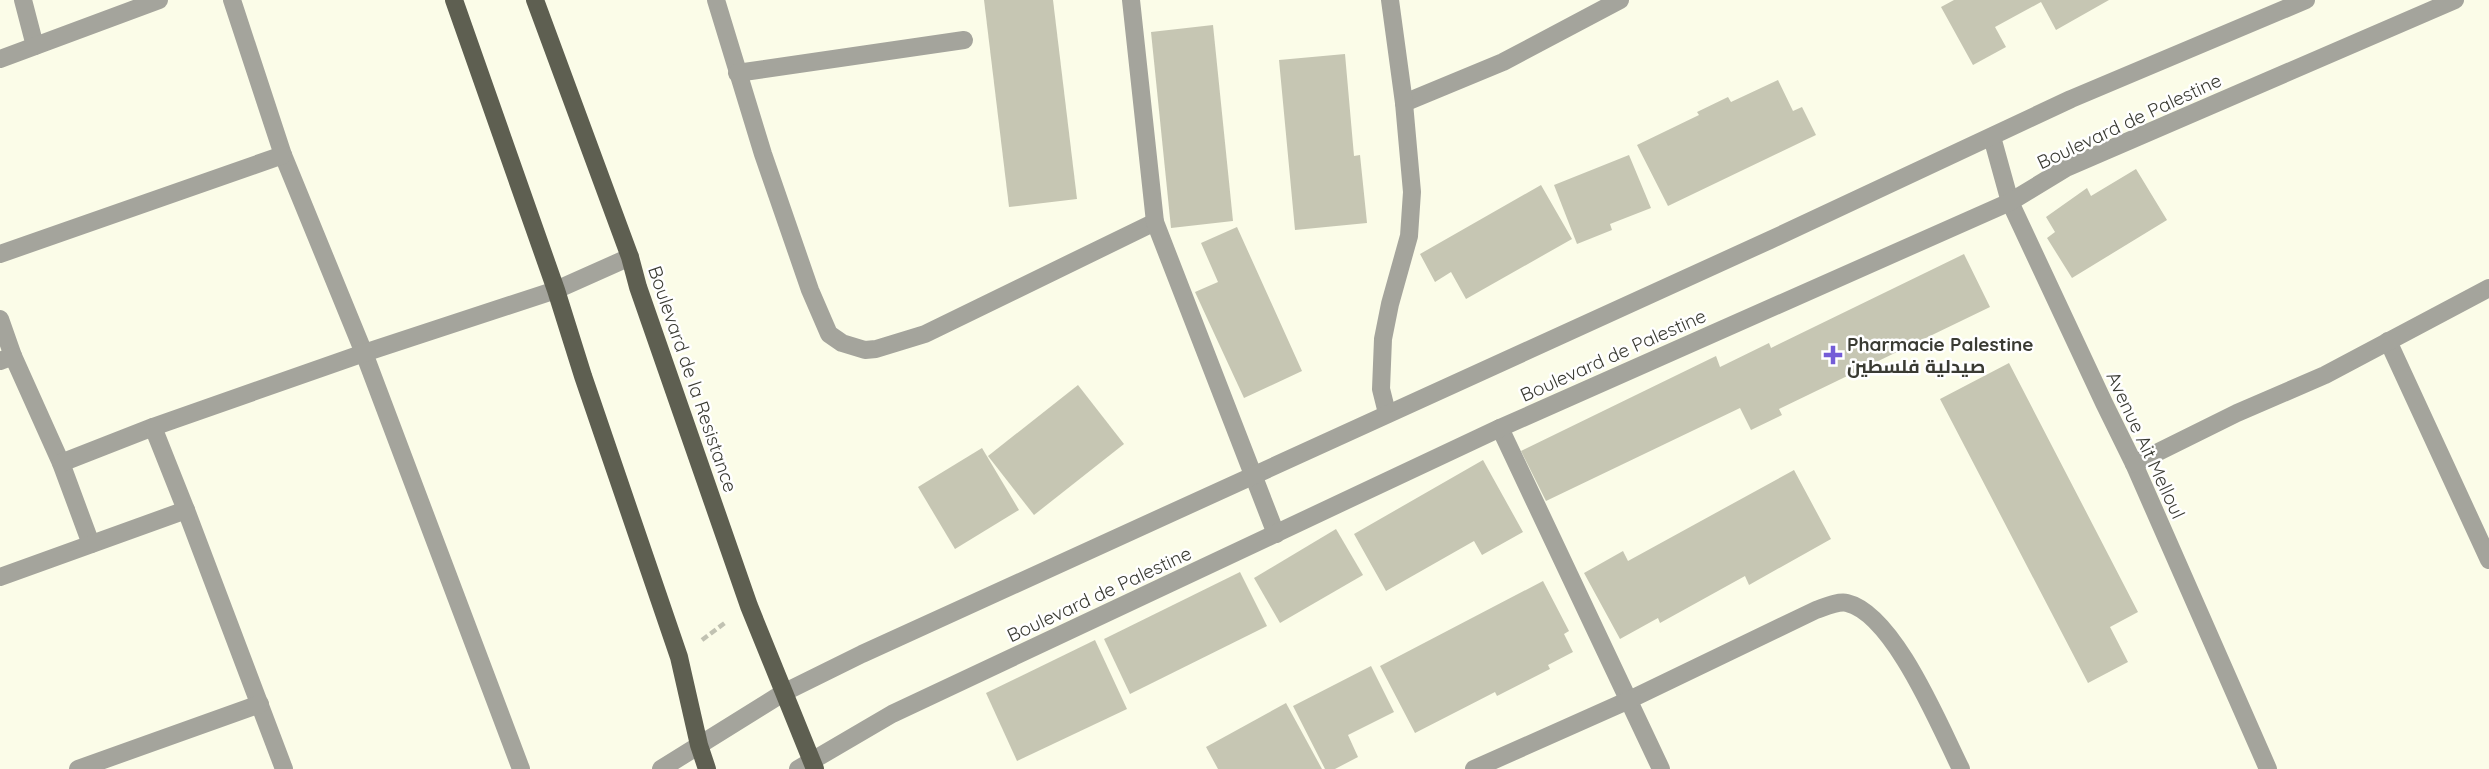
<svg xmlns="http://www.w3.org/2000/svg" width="2489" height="769" font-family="Quicksand,Cairo,sans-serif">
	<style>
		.building { fill: #c6c6b3 }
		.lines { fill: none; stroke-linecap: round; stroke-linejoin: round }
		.path { stroke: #c1c2b2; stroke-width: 4.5; stroke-dasharray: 7 3.5; stroke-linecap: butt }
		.minor { stroke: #a4a49c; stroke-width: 18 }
		.major { stroke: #5e5f51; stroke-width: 18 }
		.poi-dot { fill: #745cd7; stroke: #fff; stroke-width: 2.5 }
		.labels { text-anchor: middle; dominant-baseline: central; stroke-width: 5; stroke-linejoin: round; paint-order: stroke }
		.street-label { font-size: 19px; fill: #3a3b33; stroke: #fff }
		.poi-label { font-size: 19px; font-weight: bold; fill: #3a3b33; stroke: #fff; text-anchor: start }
	</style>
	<rect width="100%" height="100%" fill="#fbfce8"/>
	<g class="building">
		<path d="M984,0H1053L1077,199L1009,207Z"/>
		<path d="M1954,0H2109L2056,30L2041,2L1995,27L2006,47L1973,65L1941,7Z"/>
		<path d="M1213,25L1233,221L1171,228L1151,32Z"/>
		<path d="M1345,54L1354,156L1360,155L1367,223L1295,230L1279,60Z"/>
		<path d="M1778,80L1793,111L1802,107L1816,135L1668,206L1637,145L1699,115L1697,112L1728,97L1731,102Z"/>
		<path d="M1629,155L1651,208L1610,224L1612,230L1577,244L1554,185Z"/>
		<path d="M2136,169L2167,220L2072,278L2047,238L2055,232L2046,217L2087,188L2091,196Z"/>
		<path d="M1541,185L1572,239L1466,299L1451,272L1435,282L1420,254Z"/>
		<path d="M1237,227L1302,371L1244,398L1195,292L1218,282L1201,243Z"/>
		<path d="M1964,254L1990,307L1779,409L1782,415L1751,430L1740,408L1546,501L1521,451L1716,356L1720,367L1769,343L1771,348Z"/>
		<path d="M2009,363L2138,612L2110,627L2128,662L2088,683L1940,399Z"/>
		<path d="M1078,385L1124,444L1034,515L988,456Z"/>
		<path d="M982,448L1019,510L955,549L918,487Z"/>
		<path d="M1483,460L1523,532L1482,555L1474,541L1386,591L1354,534Z"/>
		<path d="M1794,470L1831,539L1749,585L1745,576L1660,623L1658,618L1620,639L1584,573L1623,551L1628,561Z"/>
		<path d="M1336,529L1363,575L1280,623L1254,578Z"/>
		<path d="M1240,572L1267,626L1130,694L1104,639Z"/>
		<path d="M1543,581L1569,631L1564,634L1573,652L1548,665L1550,669L1497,696L1495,692L1415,733L1380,666Z"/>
		<path d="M1095,640L1127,709L1017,761L986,693Z"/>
		<path d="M1371,666L1394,712L1348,735L1358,757L1335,769H1325L1293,706Z"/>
		<path d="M1286,703L1322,769H1218L1206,747Z"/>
	</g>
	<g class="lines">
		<path class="path" d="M702,640L726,622"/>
		<g class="minor">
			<path d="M23,0L35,46"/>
			<path d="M232,0L283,155L364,353L521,769"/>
			<path d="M716,0L763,154L810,290L829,334L842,343L865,350L876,349L925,334L1155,222"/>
			<path d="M1131,0L1155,222L1276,534"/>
			<path d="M0,59L159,0"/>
			<path d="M737,73L964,40"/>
			<path d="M1404,103L1503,62L1620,0"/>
			<path d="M1992,137L2010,202L2104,403L2134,464L2268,769"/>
			<path d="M0,254L283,155"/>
			<path d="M0,319L13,356"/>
			<path d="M2388,341L2489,560"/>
			<path d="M0,361L13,356L61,463L91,544"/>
			<path d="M1387,413L1381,389L1383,339L1390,304L1409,236L1412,192L1404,103L1390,0"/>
			<path d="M1500,428L1661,769"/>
			<path d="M61,463L153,427"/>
			<path d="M2134,464L2237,413L2325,375L2489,288"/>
			<path d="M186,510L284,769"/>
			<path d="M0,577L186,510L153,427L364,353L556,290L630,257"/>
			<path d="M78,769L260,704"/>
			<path d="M661,769L783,693L862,654L1770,240L2071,99L2306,0"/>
			<path d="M798,769L892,714L1500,428L2010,202L2066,168L2455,0"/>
			<path d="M1474,769L1629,700L1816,610C1825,607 1838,601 1847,603C1894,614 1940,727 1961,769"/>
		</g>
		<g class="major">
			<path d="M454,0L556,290L583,376L679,657L699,745L707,769"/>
			<path d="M535,0L630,257L638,287L749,606L815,769"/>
		</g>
	</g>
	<path class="poi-dot" d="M1829.5 344.5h7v7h7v7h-7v7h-7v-7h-7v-7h7z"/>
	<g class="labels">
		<g class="street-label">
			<text transform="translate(2129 121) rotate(-25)">Boulevard de Palestine</text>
			<text transform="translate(1613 355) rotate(-24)">Boulevard de Palestine</text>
			<text transform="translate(693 379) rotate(71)">Boulevard de la Resistance</text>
			<text transform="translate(2146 445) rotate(65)">Avenue Ait Melloul</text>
			<text transform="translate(1099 594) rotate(-25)">Boulevard de Palestine</text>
		</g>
		<g class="poi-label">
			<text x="1847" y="344">Pharmacie Palestine<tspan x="1847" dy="22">صيدلية فلسطين</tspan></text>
		</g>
	</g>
</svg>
